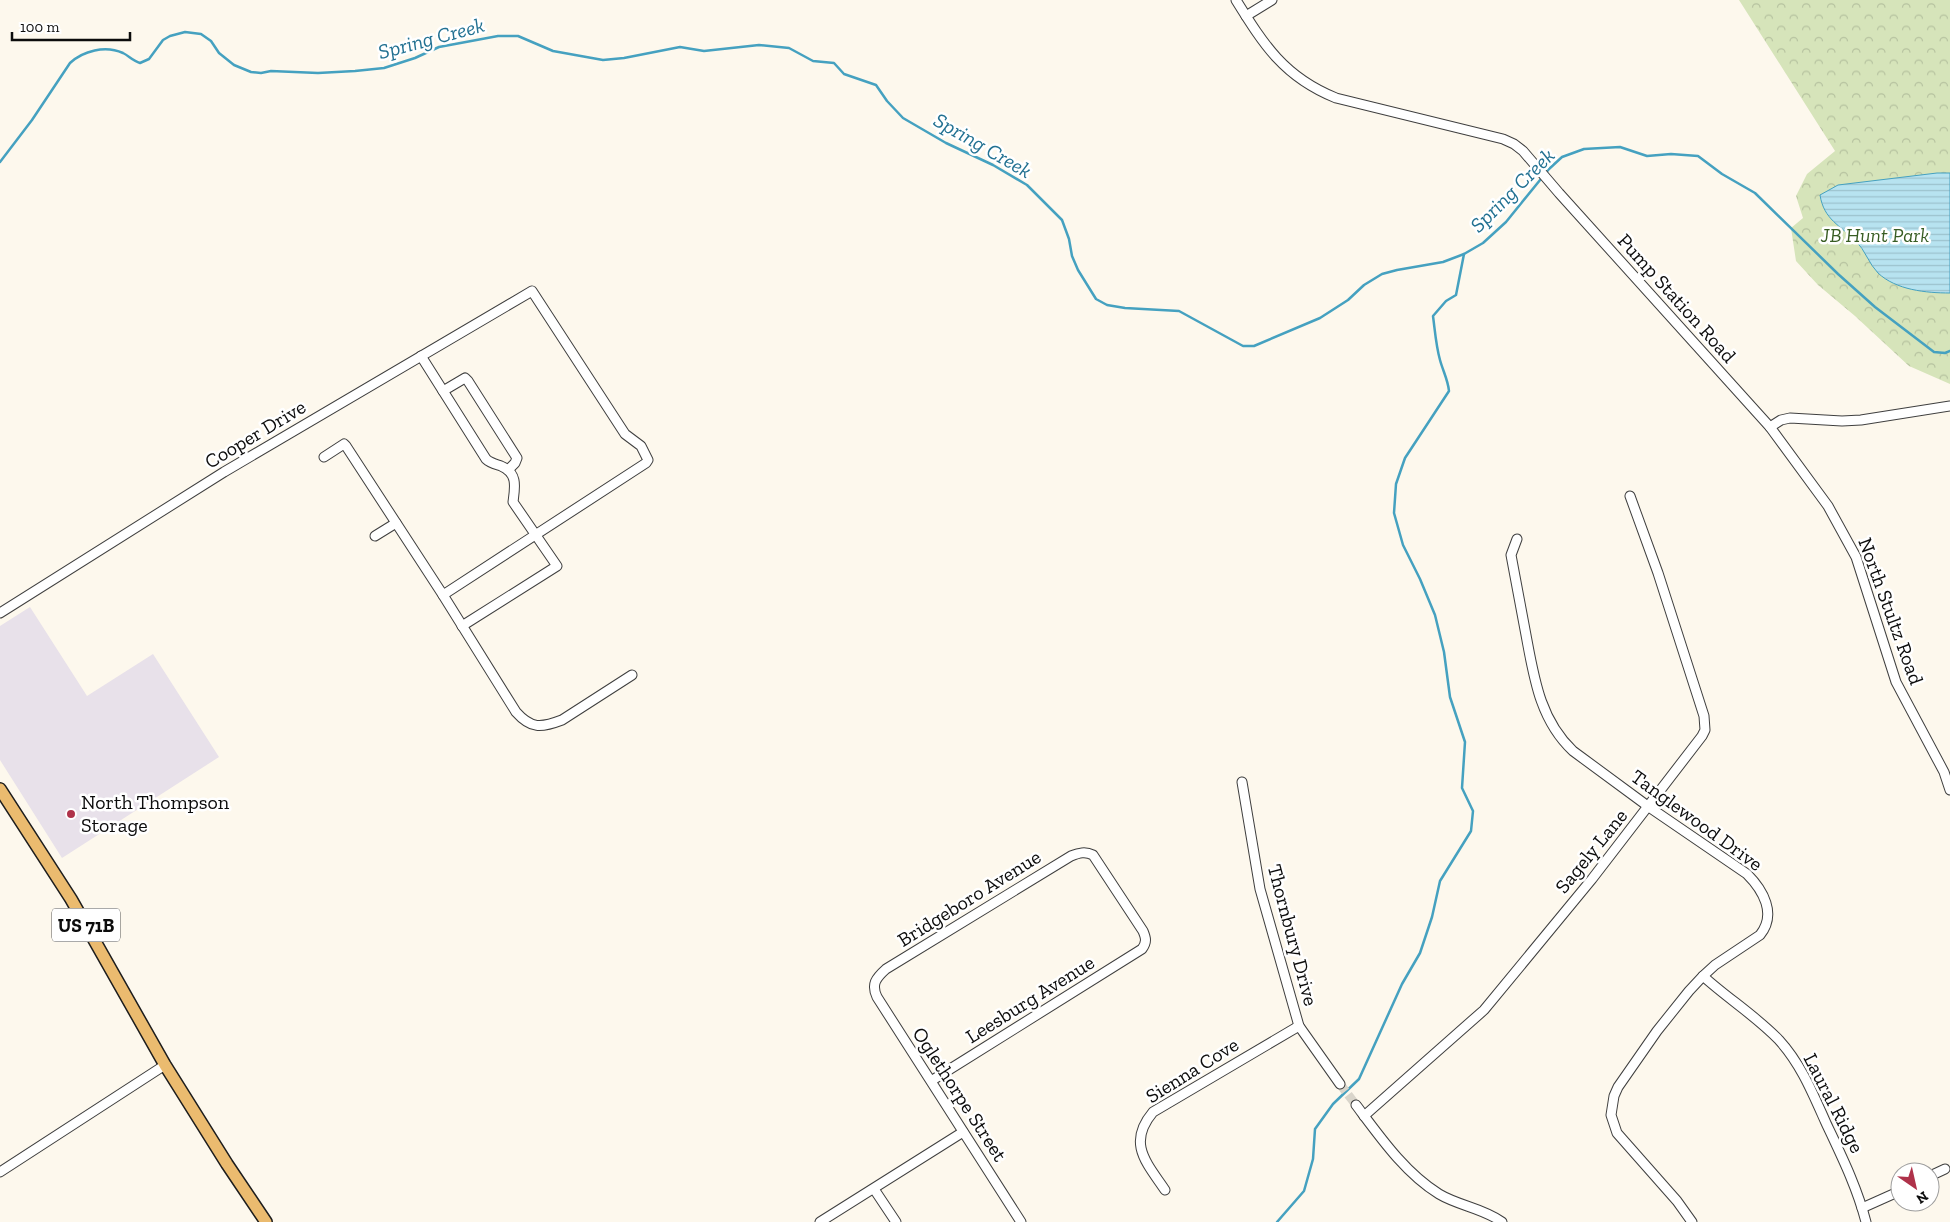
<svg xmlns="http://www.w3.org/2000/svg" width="1950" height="1222" font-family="'Zilla Slab',serif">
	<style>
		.industrial { fill: #e8e1ea }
		.park { fill: url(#park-crowns) }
		.water { fill: url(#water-rules); stroke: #45a1c0 }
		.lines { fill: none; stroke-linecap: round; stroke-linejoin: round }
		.stream { stroke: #45a1c0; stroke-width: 2.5 }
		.minor-tunnel { stroke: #d9d5cb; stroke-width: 9; stroke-dasharray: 9 4.5; stroke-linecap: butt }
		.minor-casing { stroke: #3f3f3f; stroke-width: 11 }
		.major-casing { stroke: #1d1d1d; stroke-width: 14 }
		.minor { stroke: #fff; stroke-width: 9 }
		.major { stroke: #ebbb6f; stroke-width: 11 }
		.poi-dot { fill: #af324a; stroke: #fff; stroke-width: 2 }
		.labels { text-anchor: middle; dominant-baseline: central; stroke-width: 5; stroke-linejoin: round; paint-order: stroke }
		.shield { fill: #fff; stroke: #555; stroke-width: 1 }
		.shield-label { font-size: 19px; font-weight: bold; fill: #0c0c0c }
		.park-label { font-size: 20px; font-style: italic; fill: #385d23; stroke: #fff }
		.street-label { font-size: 20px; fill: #0c0c0c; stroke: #fff }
		.poi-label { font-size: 20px; fill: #0c0c0c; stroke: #fff; text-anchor: start }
		.water-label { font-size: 21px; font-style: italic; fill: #227192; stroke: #fff }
	</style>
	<defs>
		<pattern id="park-crowns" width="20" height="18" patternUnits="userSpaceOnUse" patternTransform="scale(1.25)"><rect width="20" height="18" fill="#d6e4ba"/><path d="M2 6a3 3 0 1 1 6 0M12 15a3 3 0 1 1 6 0" fill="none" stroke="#b6c29f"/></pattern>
		<pattern id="water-rules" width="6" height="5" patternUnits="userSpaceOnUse" patternTransform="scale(1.25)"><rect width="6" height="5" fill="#b7e3f0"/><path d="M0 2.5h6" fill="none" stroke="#9cc2cd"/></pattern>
	</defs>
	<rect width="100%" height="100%" fill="#fdf8ed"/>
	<path class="industrial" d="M30,607L87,696L153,654L219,757L62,858L0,760V626Z"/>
	<path class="park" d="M1739,0H1950V384L1909,366L1855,316L1818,285L1796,261L1791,228L1803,218L1796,196L1807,174L1835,151Z"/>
	<path class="water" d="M1937,173H1950V293C1926,293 1896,290 1878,273C1869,264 1865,250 1856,241C1840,225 1824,220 1820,195L1838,185Z"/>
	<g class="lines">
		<g class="stream">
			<path d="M0,162L32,120L70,63C83,51 105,45 123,53C129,56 133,61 140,63L149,59L163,40L170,36L185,32L201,34L211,41L219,53L234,65L251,72L261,73L271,71L318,73L355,71L384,68L415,58L439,47L498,36H518L553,51L603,60L624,58L680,47L704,51L759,45L789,48L813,61L834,63L844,74L876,85L887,101L903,118L946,143L993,165L1027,185L1062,220L1069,239L1072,256L1078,270L1096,299L1107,305L1125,308L1179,311L1243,346H1254L1320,318L1348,300L1364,285L1382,274L1397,270L1443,262L1464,254L1483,243L1506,222L1549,169L1562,157L1584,149L1620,147L1647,156L1671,154L1698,156L1722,174L1755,193L1838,274L1875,307L1934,352L1945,353L1950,351"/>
			<path d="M1277,1222L1304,1191L1313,1159L1315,1129L1333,1104L1359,1079L1402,984L1420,953L1432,917L1440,881L1471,831L1473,811L1462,788L1465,742L1450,697L1444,652L1435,615L1420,579L1403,545L1394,513L1396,484L1405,458L1449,391C1448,380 1443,371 1440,360C1436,346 1435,331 1433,316L1446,301L1456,295L1464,254"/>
		</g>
		<path class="minor-tunnel" d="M1340,1084L1356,1105"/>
		<g class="minor-casing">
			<g id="minor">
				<path d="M1236,0C1264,45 1284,77 1336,98L1503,139L1514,144L1523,151L1559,193L1770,427L1828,506L1856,557L1896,682L1944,772L1950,790"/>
				<path d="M1246,16L1272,0"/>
				<path d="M421,356L486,459C490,463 495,464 501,466C518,473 515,487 513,502L557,566L462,626"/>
				<path d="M443,391L465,378L468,381L517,458L515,463L508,470"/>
				<path d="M1770,427L1781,420L1790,418L1842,421L1861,420L1950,406"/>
				<path d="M375,536L396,523"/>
				<path d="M1517,539L1511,555C1516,582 1521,608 1526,635C1534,678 1540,720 1573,751L1649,807L1747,874C1763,890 1777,914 1760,935L1715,965L1703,976L1689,991L1657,1031L1618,1087L1614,1096L1611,1115L1617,1133L1677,1201L1692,1222"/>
				<path d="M443,595L516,712C531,729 541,728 562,720L632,675"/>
				<path d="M0,613L224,472L532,291L625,434L641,446L648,460L646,463L443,595L346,446L344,444L324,457"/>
				<path d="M1242,782L1260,889L1299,1026L1340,1084"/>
				<path d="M1703,976C1727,998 1756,1016 1779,1040C1801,1064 1813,1094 1826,1123C1841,1155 1857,1187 1866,1222"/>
				<path d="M931,1081L1142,949C1147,942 1146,938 1143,931L1093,855C1085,851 1079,853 1071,856L886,969C876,978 871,984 877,997L1021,1222"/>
				<path d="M1356,1105C1380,1137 1405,1173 1439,1194C1459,1206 1483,1208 1502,1222"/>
				<path d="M1364,1116L1484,1010L1592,879L1702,736L1705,730L1704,716L1658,573L1630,496"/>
				<path d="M0,1172L165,1065"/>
				<path d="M1930,1176L1945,1169"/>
				<path d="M874,1189L896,1222"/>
				<path d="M1165,1190C1146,1162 1127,1143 1153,1112L1299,1026"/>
				<path d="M1862,1208L1900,1191"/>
				<path d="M820,1222L963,1132"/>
			</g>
		</g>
		<g class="major-casing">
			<path id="major" d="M0,789L71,899L165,1065L227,1164L266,1222"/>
		</g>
		<use href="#minor" class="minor"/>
		<use href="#major" class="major"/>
	</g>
	<circle class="poi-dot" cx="71" cy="814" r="5"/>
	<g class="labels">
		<rect class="shield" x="52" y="908.5" width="68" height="33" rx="4"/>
		<g class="shield-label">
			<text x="86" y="925">US 71B</text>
		</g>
		<g class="park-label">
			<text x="1875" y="235">JB Hunt Park</text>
		</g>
		<g class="street-label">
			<text transform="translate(1677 298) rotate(48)">Pump Station Road</text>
			<text transform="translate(255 434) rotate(-31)">Cooper Drive</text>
			<text transform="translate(1891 611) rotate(70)">North Stultz Road</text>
			<text transform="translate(1697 820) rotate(36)">Tanglewood Drive</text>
			<text transform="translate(1591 851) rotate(-51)">Sagely Lane</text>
			<text transform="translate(969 898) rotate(-32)">Bridgeboro Avenue</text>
			<text transform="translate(1293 935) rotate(75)">Thornbury Drive</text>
			<text transform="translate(1030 999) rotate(-32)">Leesburg Avenue</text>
			<text transform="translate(1192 1070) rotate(-32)">Sienna Cove</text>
			<text transform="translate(960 1094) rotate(57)">Oglethorpe Street</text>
			<text transform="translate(1834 1103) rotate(63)">Laural Ridge</text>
		</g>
		<g class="poi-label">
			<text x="81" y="802">North Thompson<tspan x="81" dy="23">Storage</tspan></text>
		</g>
		<g class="water-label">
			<text transform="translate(431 38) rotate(-15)">Spring Creek</text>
			<text transform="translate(983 145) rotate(30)">Spring Creek</text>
			<text transform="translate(1512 190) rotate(-45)">Spring Creek</text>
		</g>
	</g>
	<g transform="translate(1915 1187) rotate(146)"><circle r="24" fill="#ffffff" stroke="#9e9e9e"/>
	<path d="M0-4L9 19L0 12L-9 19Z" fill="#af324a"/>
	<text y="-8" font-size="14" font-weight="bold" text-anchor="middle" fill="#0c0c0c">N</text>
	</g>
	<path d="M12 32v8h118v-8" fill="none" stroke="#0c0c0c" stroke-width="2.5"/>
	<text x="20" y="32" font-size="15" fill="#0c0c0c" stroke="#ffffff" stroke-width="4" paint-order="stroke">100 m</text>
</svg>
